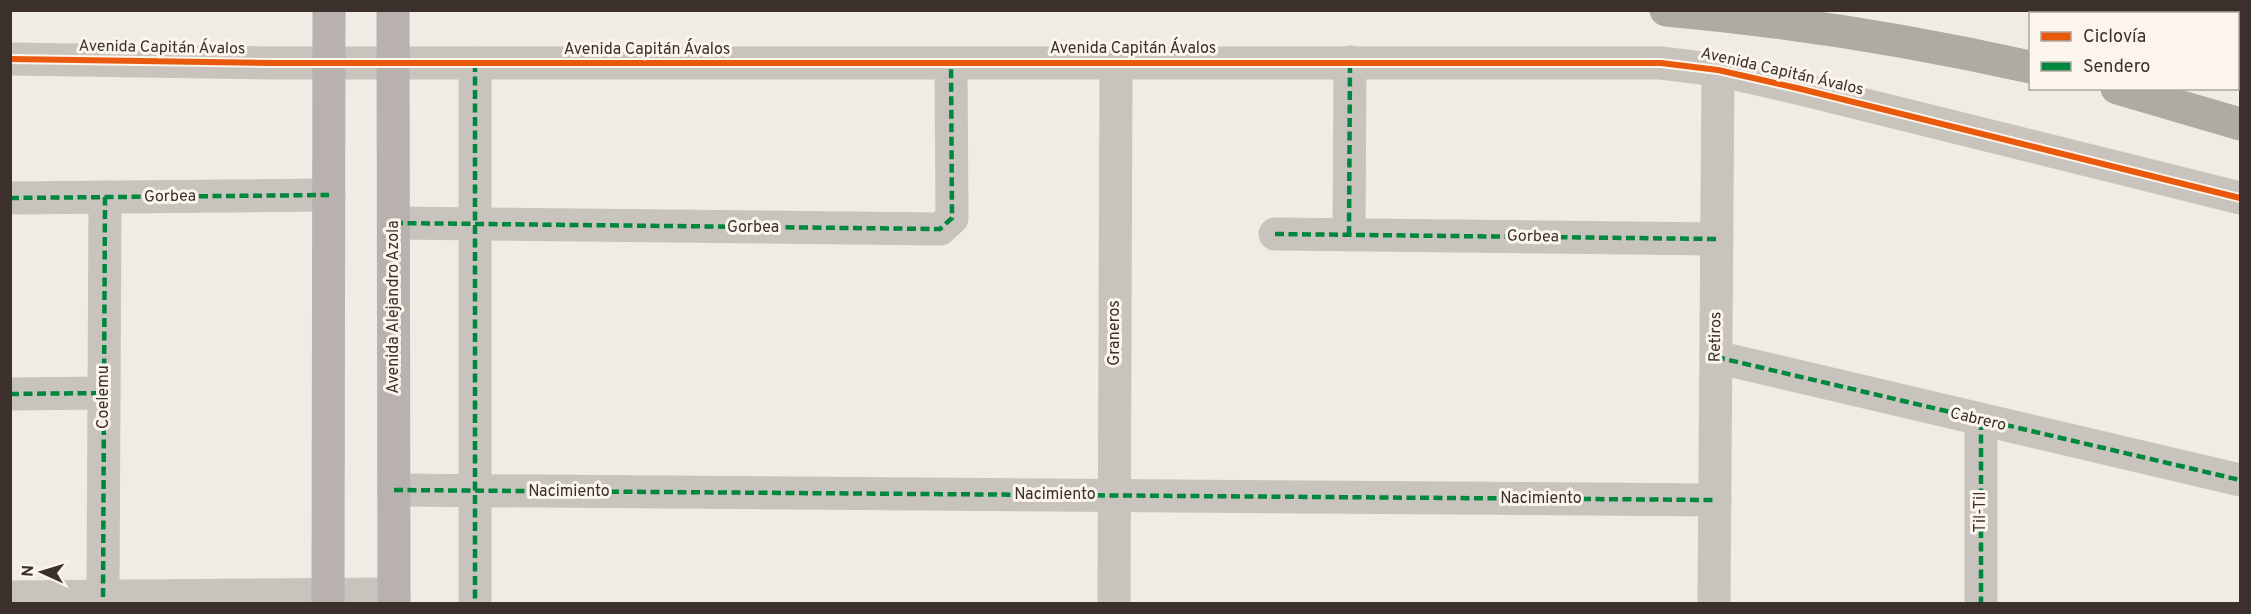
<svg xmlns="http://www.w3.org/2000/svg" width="2251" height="614" font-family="Overpass,sans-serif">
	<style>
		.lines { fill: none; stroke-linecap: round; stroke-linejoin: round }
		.minor { stroke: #c9c3be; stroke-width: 33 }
		.major { stroke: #b8b1ad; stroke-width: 33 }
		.highway { stroke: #afaaa4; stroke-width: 33 }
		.quiet { stroke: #00873e; stroke-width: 4.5; stroke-dasharray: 9 4.5; stroke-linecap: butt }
		.cycleway-casing { stroke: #fbf5ee; stroke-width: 10 }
		.cycleway { stroke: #e8590c; stroke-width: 6 }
		.labels { text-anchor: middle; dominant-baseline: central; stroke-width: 6; stroke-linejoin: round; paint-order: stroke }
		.street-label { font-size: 16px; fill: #3b302b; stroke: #fbf5ee }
	</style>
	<rect width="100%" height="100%" fill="#f0ebe5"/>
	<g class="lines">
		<g class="minor">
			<path d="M10,59L271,63H1661L1718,70L1801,89L2240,198"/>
			<path d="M475,63V604"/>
			<path d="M10,198L329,195"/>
			<path d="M394,223L940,229L952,218L951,63"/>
			<path d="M1275,234L1717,239"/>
			<path d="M1349,235L1350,62"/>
			<path d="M1716,357L2240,480"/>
			<path d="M10,394L104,393"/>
			<path d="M1981,421V604"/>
			<path d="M394,490L1715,500"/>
			<path d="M10,597L394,594"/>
			<path d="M103,597L105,197"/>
			<path d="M1114,604L1116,63"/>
			<path d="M1714,604L1718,70"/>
		</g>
		<g class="major">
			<path d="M393,10L394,604"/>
			<path d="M328,604L329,10"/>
		</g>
		<g class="highway">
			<path d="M1666,10C1789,21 1910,40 2030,67"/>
			<path d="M2097,10L2108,14"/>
			<path d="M2238,51H2240"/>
			<path d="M2117,88L2240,124"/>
		</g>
		<g class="quiet">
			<path d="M475,63V604"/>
			<path d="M10,198L329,195"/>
			<path d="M394,223L940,229L952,218L951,63"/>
			<path d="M1275,234L1717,239"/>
			<path d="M1349,235L1350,62"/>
			<path d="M1716,357L2240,480"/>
			<path d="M10,394L104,393"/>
			<path d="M1981,421V604"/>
			<path d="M394,490L1715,500"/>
			<path d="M103,597L105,197"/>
		</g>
		<g class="cycleway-casing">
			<path id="cycleway" d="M10,59L271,63H1661L1718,70L1801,89L2240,198"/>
		</g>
		<use href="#cycleway" class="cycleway"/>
	</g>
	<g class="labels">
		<g class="street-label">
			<text transform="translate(162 48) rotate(1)">Avenida Capitán Ávalos</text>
			<text x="1133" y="49">Avenida Capitán Ávalos</text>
			<text x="647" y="50">Avenida Capitán Ávalos</text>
			<text transform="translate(1782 72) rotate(13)">Avenida Capitán Ávalos</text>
			<text transform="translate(170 197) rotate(-1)">Gorbea</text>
			<text x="753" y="228">Gorbea</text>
			<text transform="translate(1533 237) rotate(1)">Gorbea</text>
			<text transform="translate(394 307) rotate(-90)">Avenida Alejandro Azola</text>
			<text transform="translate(1115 333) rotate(-90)">Graneros</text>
			<text transform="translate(1716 337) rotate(-89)">Retiros</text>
			<text transform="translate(104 397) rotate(-90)">Coelemu</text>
			<text transform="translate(1978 420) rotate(13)">Cabrero</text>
			<text x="569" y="492">Nacimiento</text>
			<text x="1055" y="495">Nacimiento</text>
			<text x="1541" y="499">Nacimiento</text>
			<text transform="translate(1981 512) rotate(-90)">Til-Til</text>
		</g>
	</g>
	<rect width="2251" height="614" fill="none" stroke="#3b302b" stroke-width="24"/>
	<rect x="2029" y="12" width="210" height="78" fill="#fbf5ee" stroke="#aea6a0" stroke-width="1.5"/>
	<rect x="2041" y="32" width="30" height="9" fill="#e8590c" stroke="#aea6a0" stroke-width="1.5"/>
	<text x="2083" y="42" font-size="18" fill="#3b302b">Ciclovía</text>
	<rect x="2041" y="62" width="30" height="9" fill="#00873e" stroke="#aea6a0" stroke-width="1.5"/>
	<text x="2083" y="72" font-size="18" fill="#3b302b">Sendero</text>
	<g transform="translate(42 572) rotate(274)" stroke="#fbf5ee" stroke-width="4.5" paint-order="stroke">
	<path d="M0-4.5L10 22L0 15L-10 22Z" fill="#3b302b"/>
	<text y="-9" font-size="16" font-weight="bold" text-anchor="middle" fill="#3b302b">N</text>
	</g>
</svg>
